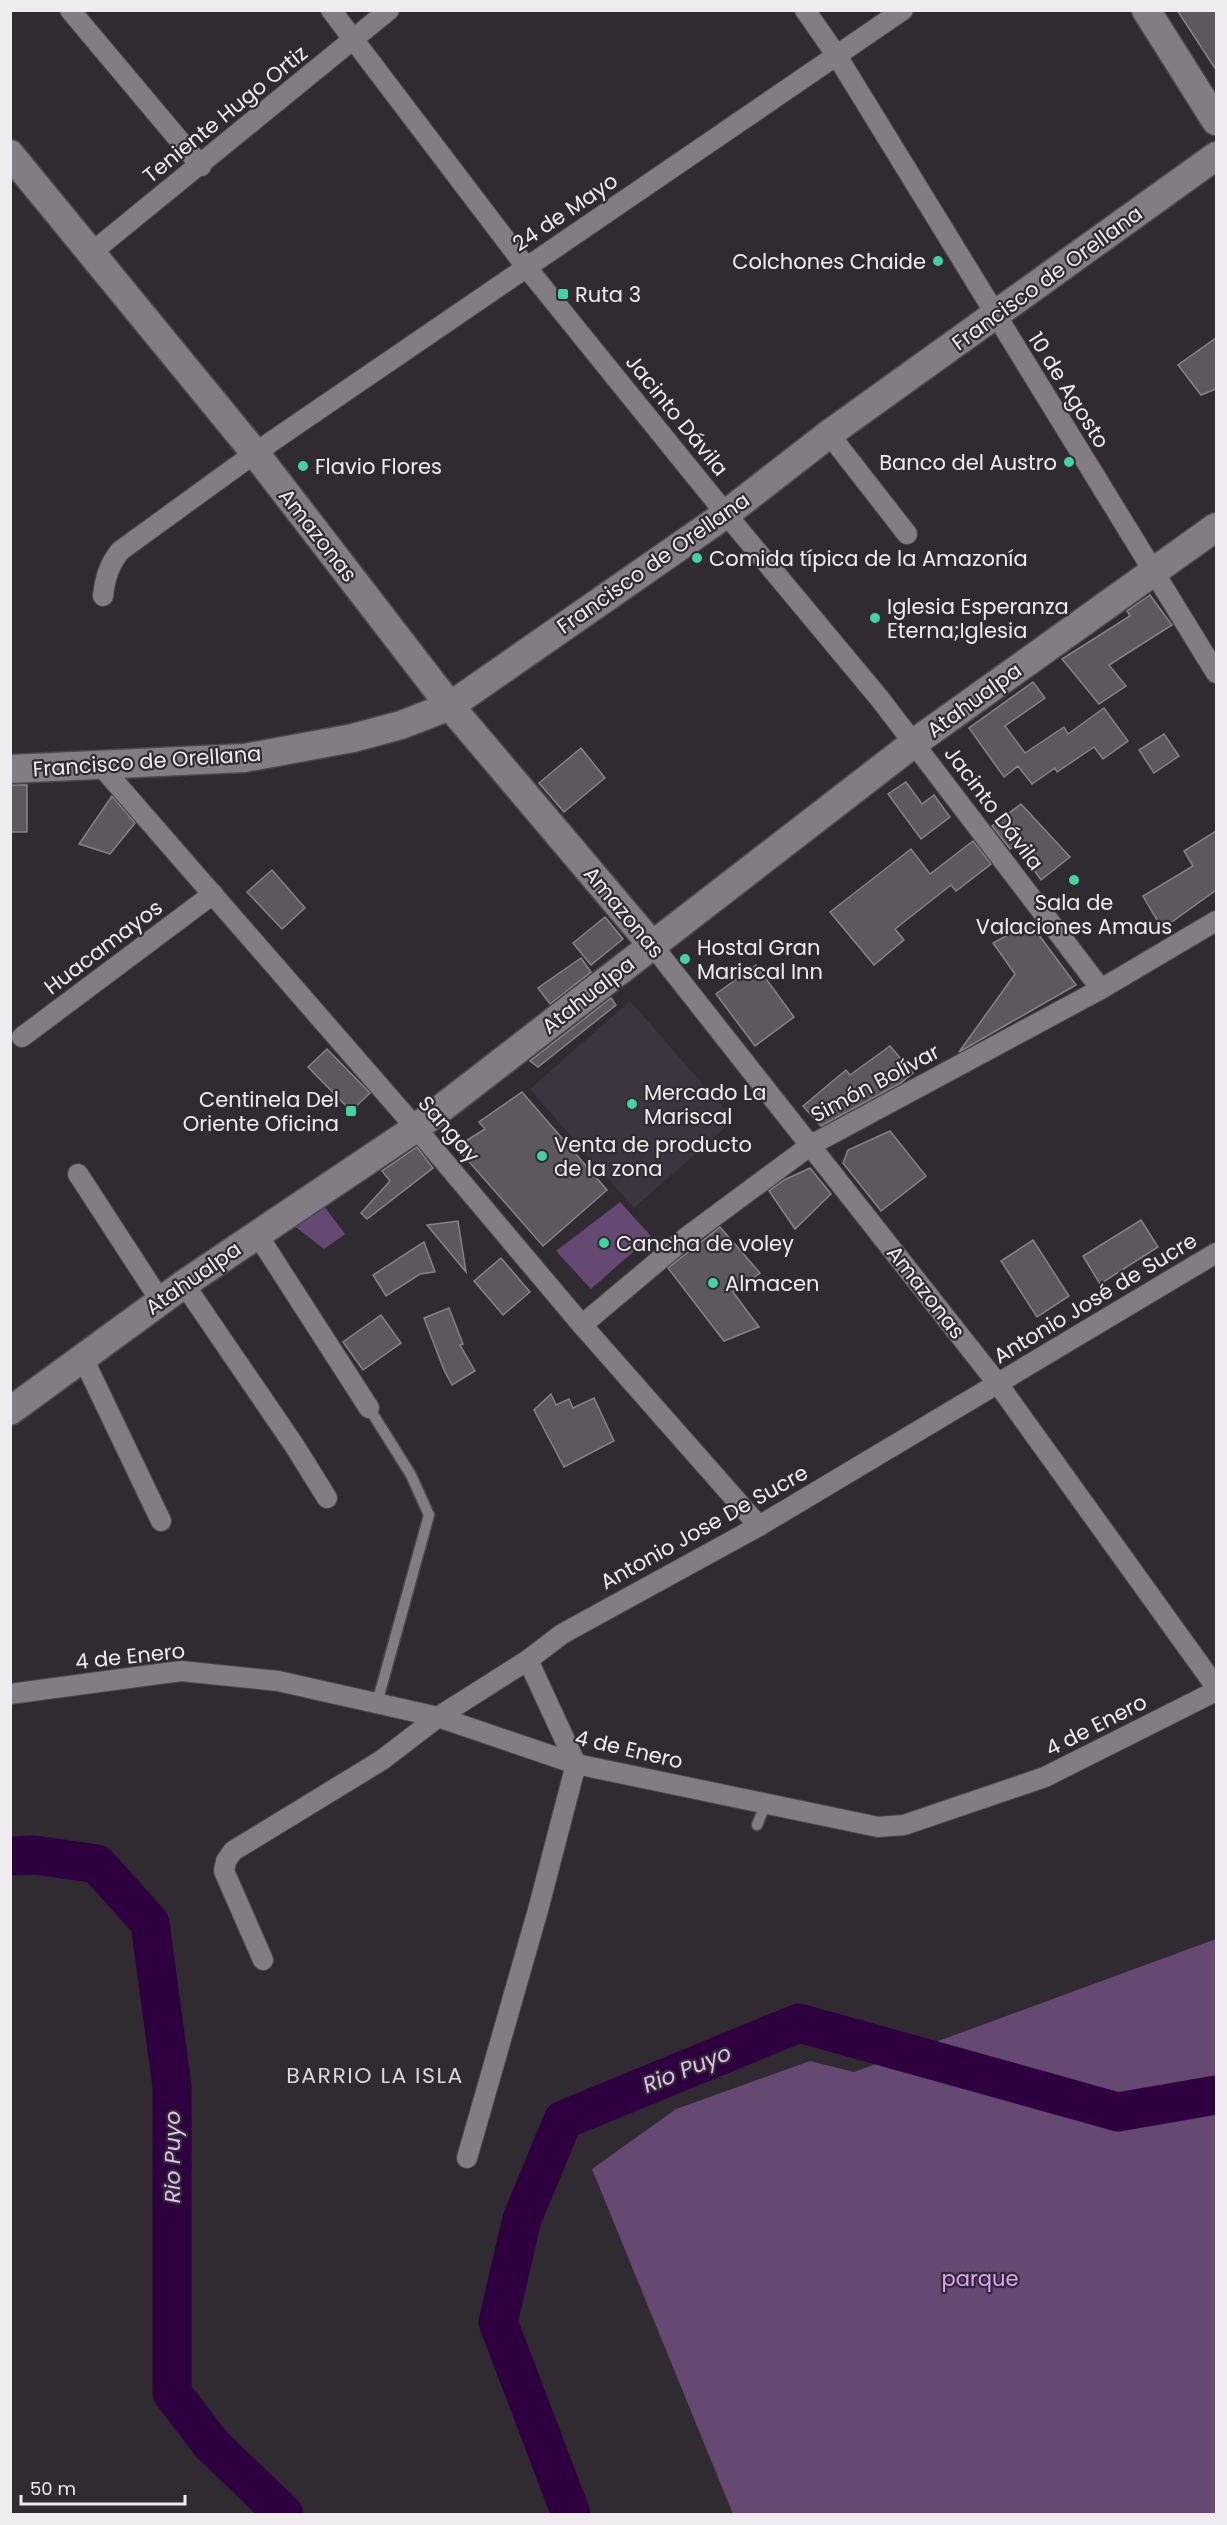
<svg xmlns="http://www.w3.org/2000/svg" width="1227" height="2525" font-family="Poppins,sans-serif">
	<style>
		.built { fill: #3c343f }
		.green { fill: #664972 }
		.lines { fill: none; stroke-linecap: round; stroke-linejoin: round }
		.river { stroke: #2f003f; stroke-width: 39 }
		.building { fill: #5c585e; stroke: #878289; stroke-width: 1.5 }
		.lane-casing { stroke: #4b484d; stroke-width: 13 }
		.street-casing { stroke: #4b484d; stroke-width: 22 }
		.secondary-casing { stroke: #4b484d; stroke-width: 31 }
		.lane { stroke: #827d84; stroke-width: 10 }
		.street { stroke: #827d84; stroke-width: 20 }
		.secondary { stroke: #827d84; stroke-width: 28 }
		.poi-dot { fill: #41d4a1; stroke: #2f2b31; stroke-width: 2 }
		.labels { text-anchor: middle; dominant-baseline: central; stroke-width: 4.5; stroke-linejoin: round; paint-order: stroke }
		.street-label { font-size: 21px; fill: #efecf0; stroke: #2f2b31 }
		.poi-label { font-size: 21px; fill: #efecf0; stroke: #2f2b31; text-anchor: start }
		.park-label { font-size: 21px; fill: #e2a0fe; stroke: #2f2b31 }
		.water-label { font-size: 22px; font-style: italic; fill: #e4bdf5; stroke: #2f2b31 }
		.neighbourhood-label { font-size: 22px; letter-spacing: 1.5px; fill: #dcd7de; stroke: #2f2b31 }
	</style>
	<rect width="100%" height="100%" fill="#2f2b31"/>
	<path class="built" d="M630,1001L734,1120L634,1208L530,1089Z"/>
	<g class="green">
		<path d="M320,1201L345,1234L324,1249L288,1221Z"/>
		<path d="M620,1202L651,1236L591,1289L556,1251Z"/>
		<path d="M1216,1939V2514H733L592,2169L676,2109L810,2061L854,2072Z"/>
	</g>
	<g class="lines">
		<g class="river">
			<path d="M10,1856L35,1855L97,1864L150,1923L172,2086V2393L212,2445L284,2514"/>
			<path d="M571,2514L498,2322L522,2219L563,2120L799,2023L1118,2112L1216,2095"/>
		</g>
	</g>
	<g class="building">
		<path d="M1177,10H1216V70Z"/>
		<path d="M1216,338V389L1201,395L1178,365Z"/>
		<path d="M1150,595L1172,625L1109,665L1126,686L1099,704L1062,659L1130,616L1127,611Z"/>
		<path d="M1033,682L1045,698L1005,726L1025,753L1064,727L1068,734L1104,708L1128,741L1103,759L1094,747L1057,772L1055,768L1032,784L1018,766L1004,777L969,728Z"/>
		<path d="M1164,734L1179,756L1154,773L1139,750Z"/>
		<path d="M581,748L605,778L564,812L539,783Z"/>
		<path d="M906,782L922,804L934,795L950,817L921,839L888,794Z"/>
		<rect x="10" y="785" width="17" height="47"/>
		<path d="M112,796L135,823L110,854L79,844Z"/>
		<path d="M1021,804L1070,857L1041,880L1016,845L1010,849L992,826Z"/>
		<path d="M1216,831V890L1162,929L1143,896L1193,866L1184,851Z"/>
		<path d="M973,841L991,864L956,891L951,885L895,929L904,940L874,965L830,912L911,849L930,874Z"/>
		<path d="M272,870L305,908L282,929L247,892Z"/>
		<path d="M605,917L623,939L591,965L573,943Z"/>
		<path d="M1030,923L1076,985L959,1052L1015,974L993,943Z"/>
		<path d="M581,958L591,972L550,1004L538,988Z"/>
		<path d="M756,965L794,1017L755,1046L716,994Z"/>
		<path d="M611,998L616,1005L538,1067L530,1061Z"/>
		<path d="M890,1046L913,1073L901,1083L821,1126L803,1106L846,1070L850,1075Z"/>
		<path d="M327,1049L370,1093L351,1111L308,1067Z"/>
		<path d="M522,1092L607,1190L543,1246L456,1147L485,1129L479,1122Z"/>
		<path d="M890,1131L926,1176L881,1211L843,1163L848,1150Z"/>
		<path d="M417,1147L433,1168L367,1219L361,1213L390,1181L382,1171Z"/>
		<path d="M810,1168L831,1194L795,1229L769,1191L784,1180Z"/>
		<path d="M1141,1220L1158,1247L1100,1284L1083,1256Z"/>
		<path d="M458,1221L466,1272L427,1225Z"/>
		<path d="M720,1227L760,1273L733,1292L759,1327L724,1341L668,1268Z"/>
		<path d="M1033,1240L1069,1296L1037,1317L1001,1261Z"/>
		<path d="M424,1242L435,1272L420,1274L386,1296L373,1275Z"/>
		<path d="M501,1258L530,1292L503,1315L474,1281Z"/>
		<path d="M449,1308L463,1344L460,1345L475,1371L452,1385L444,1370L424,1318Z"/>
		<path d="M381,1315L401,1343L363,1370L343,1342Z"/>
		<path d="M551,1394L556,1405L569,1399L573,1408L594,1398L614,1441L564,1467L534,1410Z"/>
	</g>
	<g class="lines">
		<g class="lane-casing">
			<g id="lane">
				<path d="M369,1408L411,1475L429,1515L377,1703"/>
				<path d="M757,1825L766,1803"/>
			</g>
		</g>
		<g class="street-casing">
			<g id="street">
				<path d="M70,10L201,166"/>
				<path d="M331,10L527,268L726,514L880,699L1101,989"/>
				<path d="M805,10L837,56L1216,673"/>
				<path d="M91,253L389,10"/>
				<path d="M829,434L907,534"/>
				<path d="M103,596C105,578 109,565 120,551L255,453L903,10"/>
				<path d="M101,766L416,1128L582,1325L759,1526"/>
				<path d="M653,946L998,1384L1216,1687"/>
				<path d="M22,1037L213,894"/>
				<path d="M78,1174L160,1300"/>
				<path d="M257,1234L369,1408"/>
				<path d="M184,1284L294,1445L327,1498"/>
				<path d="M582,1325L688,1236L811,1145L1101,989L1216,921"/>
				<path d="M83,1358L161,1521"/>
				<path d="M10,1694L181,1671L278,1681L438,1717L576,1764L878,1827L904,1825L1045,1777L1216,1691"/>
				<path d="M263,1960L224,1871L226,1861L233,1851L382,1760L438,1717L528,1660L562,1634L759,1526L1216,1253"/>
				<path d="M467,2158L538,1910L576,1764L528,1660"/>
			</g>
		</g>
		<g class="secondary-casing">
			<g id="secondary">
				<path d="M1146,10L1216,121"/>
				<path d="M10,154L255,453L450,706L653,946"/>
				<path d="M10,769L244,758L353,738L401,725L450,706L726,514L829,434L1216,156"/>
				<path d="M10,1411L184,1284L416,1128L914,743L1216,527"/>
			</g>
		</g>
		<use href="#lane" class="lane"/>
		<use href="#street" class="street"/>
		<use href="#secondary" class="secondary"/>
	</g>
	<g class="poi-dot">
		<circle cx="938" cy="261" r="6"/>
		<rect x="557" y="288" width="12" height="12" rx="3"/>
		<circle cx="1069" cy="462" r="6"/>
		<circle cx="303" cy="466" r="6"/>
		<circle cx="697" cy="558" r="6"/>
		<circle cx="875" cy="618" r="6"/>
		<circle cx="1074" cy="880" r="6"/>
		<circle cx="685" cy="959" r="6"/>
		<circle cx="632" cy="1104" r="6"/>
		<rect x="345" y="1105" width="12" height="12" rx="3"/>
		<circle cx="542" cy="1156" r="6"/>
		<circle cx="604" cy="1243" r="6"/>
		<circle cx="713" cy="1283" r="6"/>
	</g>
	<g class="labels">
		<g class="street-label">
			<text transform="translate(225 114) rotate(-39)">Teniente Hugo Ortiz</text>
			<text transform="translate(565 212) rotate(-34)">24 de Mayo</text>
			<text transform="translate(1047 278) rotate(-36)">Francisco de Orellana</text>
			<text transform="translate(1069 390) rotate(58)">10 de Agosto</text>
			<text transform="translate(677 415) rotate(51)">Jacinto Dávila</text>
			<text transform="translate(318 535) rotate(52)">Amazonas</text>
			<text transform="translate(653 563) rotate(-35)">Francisco de Orellana</text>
			<text transform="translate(974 700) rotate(-36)">Atahualpa</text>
			<text transform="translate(147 761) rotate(-4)">Francisco de Orellana</text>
			<text transform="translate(994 808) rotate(53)">Jacinto Dávila</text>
			<text transform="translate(624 912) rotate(50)">Amazonas</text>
			<text transform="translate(103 947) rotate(-37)">Huacamayos</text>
			<text transform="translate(588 995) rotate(-38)">Atahualpa</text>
			<text transform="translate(875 1083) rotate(-28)">Simón Bolívar</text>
			<text transform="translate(449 1129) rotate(49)">Sangay</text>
			<text transform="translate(193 1278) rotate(-35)">Atahualpa</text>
			<text transform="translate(926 1292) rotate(52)">Amazonas</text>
			<text transform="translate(1095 1298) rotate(-31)">Antonio José de Sucre</text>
			<text transform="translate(704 1527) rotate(-29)">Antonio Jose De Sucre</text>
			<text transform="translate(130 1656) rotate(-6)">4 de Enero</text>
			<text transform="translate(1096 1725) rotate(-27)">4 de Enero</text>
			<text transform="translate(629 1749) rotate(13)">4 de Enero</text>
		</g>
		<g class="poi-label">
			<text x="926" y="261" text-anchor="end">Colchones Chaide</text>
			<text x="575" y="294">Ruta 3</text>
			<text x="1057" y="462" text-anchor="end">Banco del Austro</text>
			<text x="315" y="466">Flavio Flores</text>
			<text x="709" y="558">Comida típica de la Amazonía</text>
			<text x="887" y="606">Iglesia Esperanza<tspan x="887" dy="24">Eterna;Iglesia</tspan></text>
			<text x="1074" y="902" text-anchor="middle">Sala de<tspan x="1074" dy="24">Valaciones Amaus</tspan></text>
			<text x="697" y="947">Hostal Gran<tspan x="697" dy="24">Mariscal Inn</tspan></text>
			<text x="644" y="1092">Mercado La<tspan x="644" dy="24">Mariscal</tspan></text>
			<text x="339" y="1099" text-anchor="end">Centinela Del<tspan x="339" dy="24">Oriente Oficina</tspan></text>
			<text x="554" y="1144">Venta de producto<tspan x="554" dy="24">de la zona</tspan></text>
			<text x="616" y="1243">Cancha de voley</text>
			<text x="725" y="1283">Almacen</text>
		</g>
		<g class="park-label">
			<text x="980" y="2278">parque</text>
		</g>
		<g class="water-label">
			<text transform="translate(687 2069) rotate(-22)">Rio Puyo</text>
			<text transform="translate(172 2157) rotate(-90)">Rio Puyo</text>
		</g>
		<g class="neighbourhood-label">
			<text x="375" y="2075">BARRIO LA ISLA</text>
		</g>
	</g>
	<rect width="1227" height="2525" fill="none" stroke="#efecf0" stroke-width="24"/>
	<path d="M21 2495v9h164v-9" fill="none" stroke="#efecf0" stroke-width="3"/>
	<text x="30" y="2495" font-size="18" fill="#efecf0" stroke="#2f2b31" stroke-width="4.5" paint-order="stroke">50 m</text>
</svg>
